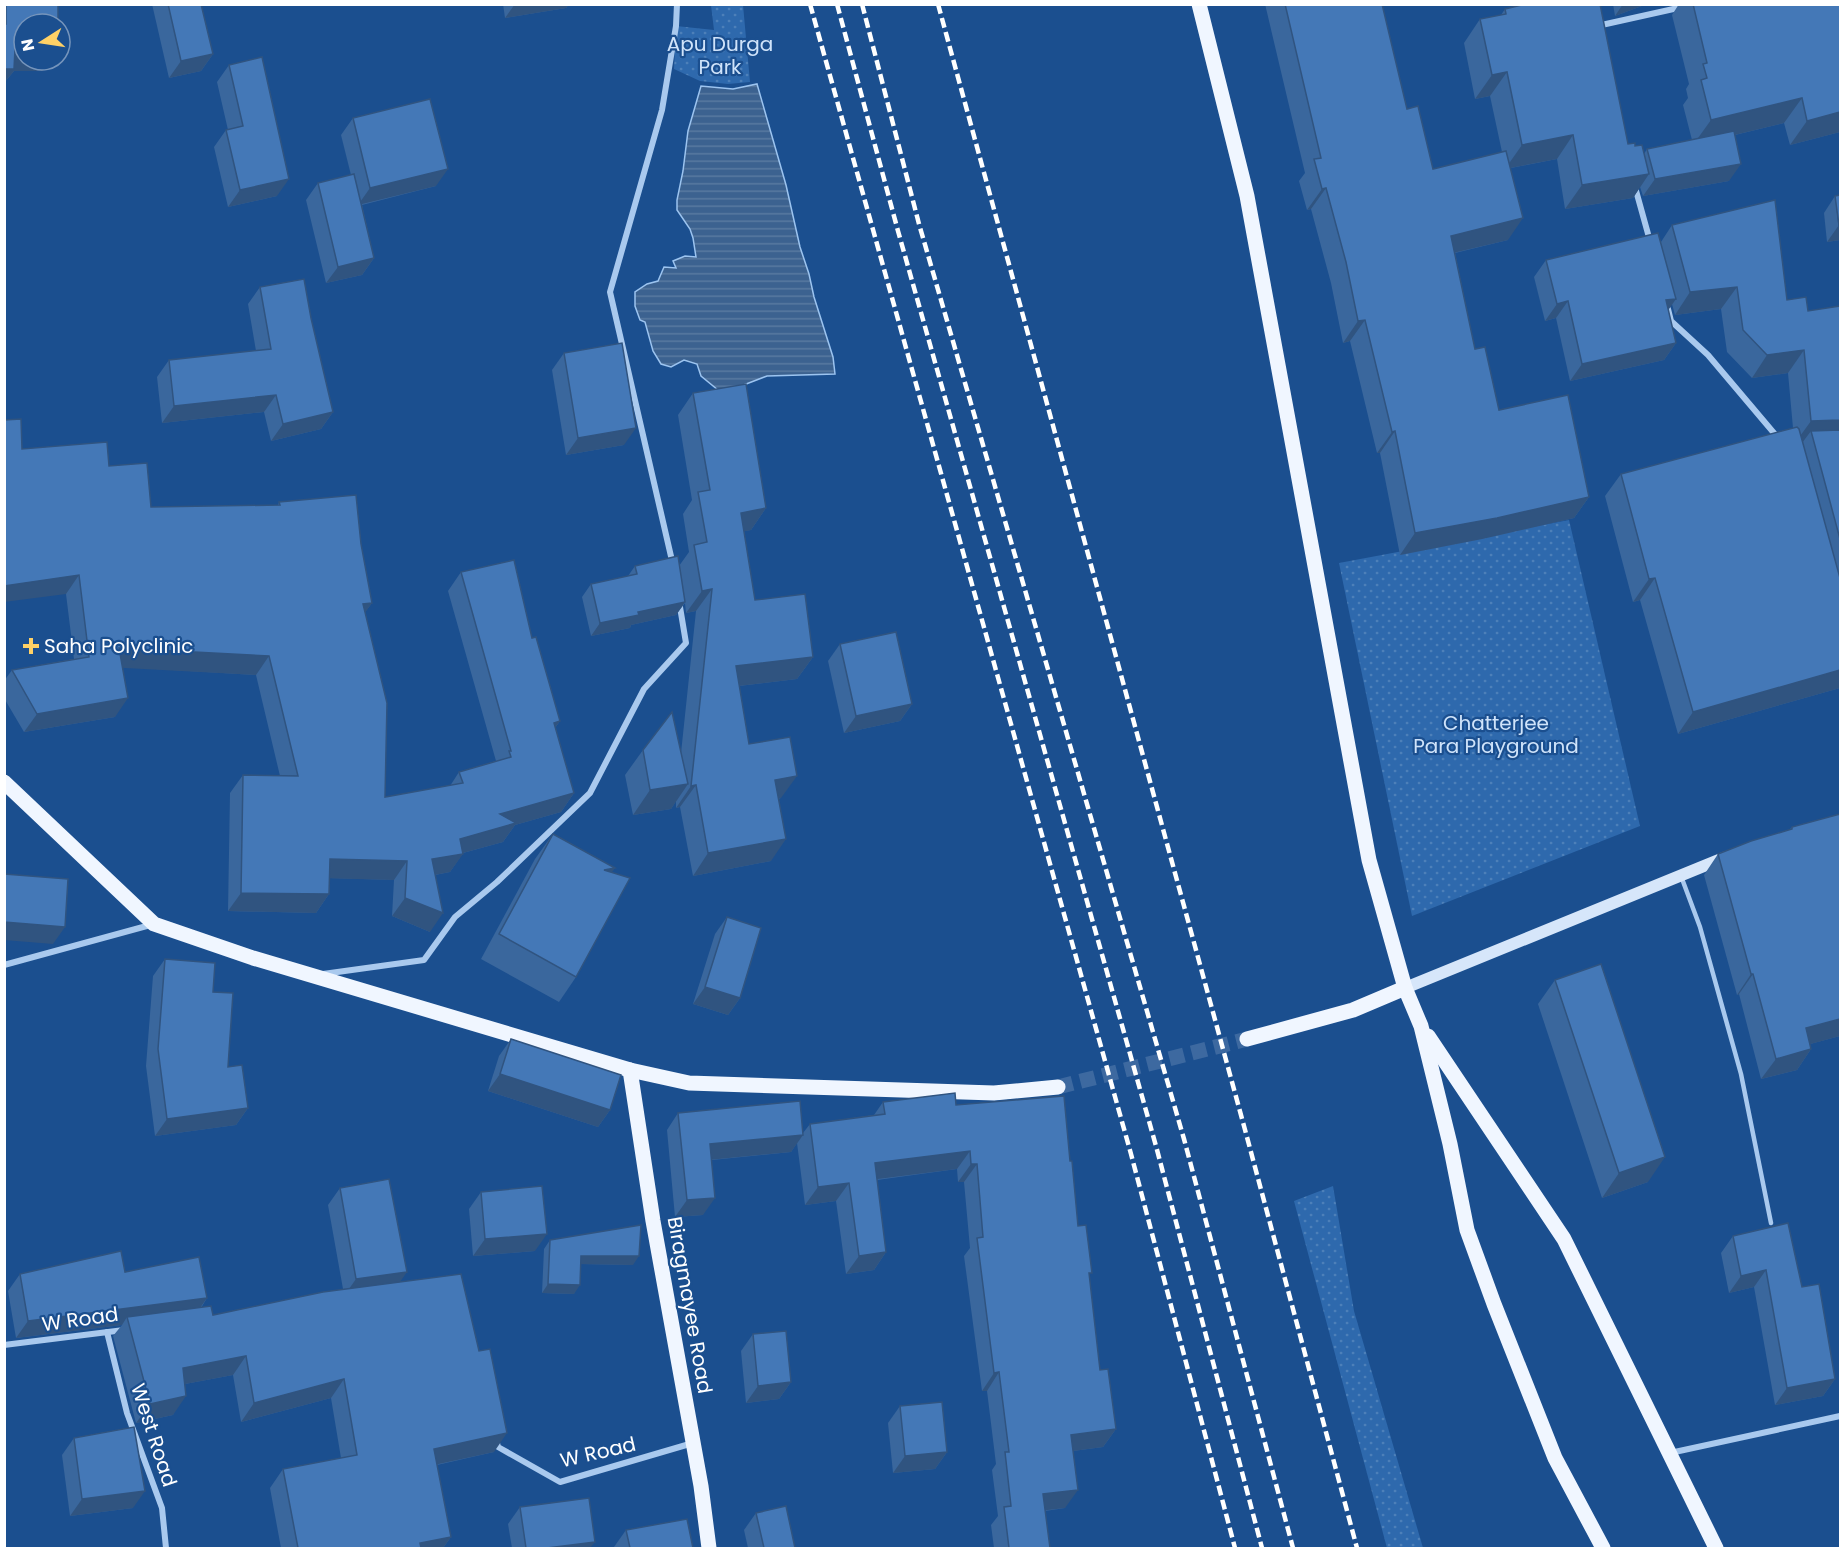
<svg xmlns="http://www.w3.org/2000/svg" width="1845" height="1553" font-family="Poppins,sans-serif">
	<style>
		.park { fill: url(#park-dots) }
		.water { fill: url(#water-rules); stroke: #9cc4f0; stroke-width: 1.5 }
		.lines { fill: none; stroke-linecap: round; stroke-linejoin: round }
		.primary-tunnel { stroke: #3d69a0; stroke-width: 15; stroke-dasharray: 15 8; stroke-linecap: butt }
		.lane { stroke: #a9c9ee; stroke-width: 4.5 }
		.street { stroke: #a9c9ee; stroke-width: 6 }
		.secondary { stroke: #d6e6fa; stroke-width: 12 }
		.primary { stroke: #f0f6ff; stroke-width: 15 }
		.rail { stroke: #fff; stroke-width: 4.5; stroke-dasharray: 10 4.5; stroke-linecap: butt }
		.wall { fill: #3a679d }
		.shaded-wall { fill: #305480 }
		.building { fill: #4478b7; stroke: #305480; stroke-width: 1.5 }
		.poi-dot { fill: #ffd166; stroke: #1b4f8f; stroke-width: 2 }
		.labels { text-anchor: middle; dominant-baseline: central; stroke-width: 4.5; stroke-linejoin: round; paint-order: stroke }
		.park-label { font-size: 20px; fill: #cfe3fa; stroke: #1b4f8f }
		.poi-label { font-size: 20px; fill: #fff; stroke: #1b4f8f; text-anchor: start }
		.street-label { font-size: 20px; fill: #fff; stroke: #1b4f8f }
	</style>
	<defs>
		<pattern id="park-dots" width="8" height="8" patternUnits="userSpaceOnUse" patternTransform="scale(1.5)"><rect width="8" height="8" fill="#2e69ad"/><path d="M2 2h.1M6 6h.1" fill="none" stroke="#4d80b9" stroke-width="1.8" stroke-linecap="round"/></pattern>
		<pattern id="water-rules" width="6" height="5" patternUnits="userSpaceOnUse" patternTransform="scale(1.5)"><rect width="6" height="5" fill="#3c6290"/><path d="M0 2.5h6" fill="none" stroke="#597aa1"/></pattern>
	</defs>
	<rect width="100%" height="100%" fill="#1b4f8f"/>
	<g class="park">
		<path d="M711,5H743L750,82L728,84L700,81L674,69L676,26L714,30Z"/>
		<path d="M1569,520L1640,826L1412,916L1339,563Z"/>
		<path d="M1333,1186L1354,1311L1423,1548H1387L1294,1201Z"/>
	</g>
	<path class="water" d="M757,84L786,185L800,247L809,274L814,297L833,357L835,374L767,376L741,386L718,390L701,376L697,364L684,360L671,367L661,364L653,351L645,322L640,320L635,306V292L647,284L658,281L664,267L676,268L673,261L685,256L696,257L693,238L690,229L677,210V200L683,171L688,131L701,86L733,89Z"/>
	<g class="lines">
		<path class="primary-tunnel" d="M1058,1087L1247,1039"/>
		<path class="lane" d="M1681,876L1700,927L1741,1074L1771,1223"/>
		<g class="street">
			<path d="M1597,26L1696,4"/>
			<path d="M1635,187L1650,241"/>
			<path d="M1668,309L1671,321L1708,355L1779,439"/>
			<path d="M673,565L610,292L662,110L676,26L677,4"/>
			<path d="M4,965L154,924"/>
			<path d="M323,974L424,960L455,917L497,882L590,793L644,689L686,643L679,601"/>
			<path d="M107,1332L127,1413L162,1508L166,1548"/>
			<path d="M4,1345L124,1330"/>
			<path d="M496,1439L498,1447L560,1482L693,1443"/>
			<path d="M1670,1453L1840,1416"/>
		</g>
		<path class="secondary" d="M1405,988L1726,857"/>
		<g class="primary">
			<path d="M1199,4L1247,196L1369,860L1405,988L1421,1026L1450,1144L1467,1230L1494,1304L1555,1458L1603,1548"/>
			<path d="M4,782L154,924L253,958L630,1070L689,1083L994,1093L1058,1087"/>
			<path d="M1428,1036L1564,1239L1716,1548"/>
			<path d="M1247,1039L1353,1010L1405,988"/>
			<path d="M630,1070L653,1221L701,1486L709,1548"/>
		</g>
		<g class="rail">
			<path d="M810,4L1131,1154L1235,1548"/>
			<path d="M837,4L898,231L1156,1146L1262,1548"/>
			<path d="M862,4L919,224L1184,1139L1293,1548"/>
			<path d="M938,4L1244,1126L1357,1548"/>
		</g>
	</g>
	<g class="wall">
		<path d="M4,4H58L43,71H14L4,83Z"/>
		<path d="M152,4H201L213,54L201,71L169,78Z"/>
		<path d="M503,4H569L566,8L505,18Z"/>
		<path d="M1265,4H1382L1407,109L1433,169L1502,152L1490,96L1475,99L1464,43L1480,19L1501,15L1505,9L1628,144L1635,146L1644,154L1647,149L1692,140L1683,105L1688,98L1686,89L1689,84L1672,15L1679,4H1840V132L1790,145L1784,123L1735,135L1729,181L1643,196L1640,187L1633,198L1565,209L1557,159L1511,168L1508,240L1455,253L1475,349L1499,410L1589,497L1574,518L1482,539L1400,555L1380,453H1377L1350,341L1343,343L1331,283L1311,209L1307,210L1299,181L1305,173Z"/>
		<path d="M1613,4H1647L1615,16Z"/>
		<path d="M229,65L277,196L228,207L214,147L226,130H228L217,82Z"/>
		<path d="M353,118L436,186L362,205L374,258L362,275L326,283L306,200L318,183L351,175L341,135Z"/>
		<path d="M1835,196L1840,240L1827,242L1824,213Z"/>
		<path d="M1672,225L1787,300L1808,311L1840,306V688L1678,734L1640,600L1633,602L1605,496L1621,474L1793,428L1788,373L1752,378L1727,352L1721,309L1675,315L1672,304L1668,310L1676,343L1664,360L1570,381L1556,318L1545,321L1534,277L1546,260L1661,242Z"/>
		<path d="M260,287L311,318L333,412L321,429L271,441L264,412L162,423L157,377L169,360L256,351L248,304Z"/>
		<path d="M564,353L624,445L566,455L552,370Z"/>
		<path d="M693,393L766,508L751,530L744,531L755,600L813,657L797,679L739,686L749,744L781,798L778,799L771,861L693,876L680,807L676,808V801L671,809L633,815L625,775L643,750L681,753L696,611L686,613L685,603L676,615L631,625L630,628L591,636L582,597L591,584L628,576L635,566H679L689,552L683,514L692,500L678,415Z"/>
		<path d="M22,449L109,466L151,507L278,505L279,502L361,544L372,603L365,612L385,797L450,786L459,772L496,761L448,591L461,572L532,638L560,721L555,728L574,793L561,812L515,825L503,842L463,853L450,872L435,875L430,932L392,916L394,880L330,878L329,894L316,913L228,911L230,793L243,775L280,776L256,675L122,667L115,717L24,732L4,698V681L12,670L74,659L66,594Z"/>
		<path d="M840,644L912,704L900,721L844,733L828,661Z"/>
		<path d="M1840,814V1036L1810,1044L1811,1049L1797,1070L1761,1079L1739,994L1737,995L1704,875L1718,854L1789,830L1792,827Z"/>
		<path d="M553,834L612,872L576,977L559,1002L481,959L535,859Z"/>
		<path d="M727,917L740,998L728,1015L693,1004L715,934Z"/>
		<path d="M165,959L213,992L228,1067L248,1108L236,1125L155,1136L146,1066L153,976Z"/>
		<path d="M1555,980L1648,1182L1602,1198L1538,1004Z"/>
		<path d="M511,1039L610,1110L598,1127L488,1091L499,1056Z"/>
		<path d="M883,1102L956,1105L1070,1161L1078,1226L1089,1276L1100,1370L1116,1429L1103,1447L1073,1451L1065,1508L1045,1511L1050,1548H994L991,1525L998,1516L992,1470L996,1464L987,1391H982L964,1256L970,1248L964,1182H958L957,1169L877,1180L886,1252L874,1270L846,1274L836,1201L805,1205L797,1143L791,1152L712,1160L703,1215L675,1217L667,1130L678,1113L803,1133L810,1124L874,1115Z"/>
		<path d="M340,1188L400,1282L494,1452L437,1465L451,1537L443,1548H281L270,1488L283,1469L341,1458L331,1398L241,1422L233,1375L185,1384L173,1415L136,1423L113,1336L122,1325L16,1338L8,1291L20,1274L125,1272L207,1298L201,1308L213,1315L343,1289L328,1205Z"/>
		<path d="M481,1192L535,1251L473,1256L469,1209Z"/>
		<path d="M1733,1236L1802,1287L1835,1379L1823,1396L1775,1405L1754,1287L1729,1293L1721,1253Z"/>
		<path d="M550,1240L633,1265L581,1264L574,1294L542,1293L544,1249Z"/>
		<path d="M753,1334L791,1382L779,1399L746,1403L741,1351Z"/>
		<path d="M900,1406L947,1452L935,1469L893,1473L888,1423Z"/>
		<path d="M74,1438L133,1508L70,1516L62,1455Z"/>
		<path d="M520,1507L590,1548H512L508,1524Z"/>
		<path d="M756,1513L795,1548H748L744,1530Z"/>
		<path d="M626,1530L693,1548H614V1547Z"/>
	</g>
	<g class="shaded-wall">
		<path d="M515,4H569L566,8L505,18Z"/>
		<path d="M1623,4H1647L1615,16Z"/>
		<path d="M15,49L24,50V60H50L43,71H14L4,83V64Z"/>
		<path d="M213,54L201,71L169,78L181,61Z"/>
		<path d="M1507,72L1490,96L1475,99L1492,75Z"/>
		<path d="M1802,98L1784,123L1693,145L1711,120Z"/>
		<path d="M1840,112V132L1790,145L1807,121Z"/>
		<path d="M1573,135L1557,159L1505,169L1522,145Z"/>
		<path d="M1741,164L1729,181L1643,196L1655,179Z"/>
		<path d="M448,169L436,186L358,205L370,188Z"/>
		<path d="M1649,174L1633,198L1565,209L1582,185Z"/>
		<path d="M289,179L277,196L228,207L240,190Z"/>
		<path d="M1326,188L1311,209L1307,210L1322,189Z"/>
		<path d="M1523,218L1508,240L1436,257L1451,236Z"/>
		<path d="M1839,225H1840V240L1827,242Z"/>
		<path d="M374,258L362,275L326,283L338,267Z"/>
		<path d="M1737,287L1721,309L1675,315L1690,292Z"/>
		<path d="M1676,299L1664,316L1666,300Z"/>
		<path d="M1568,301L1556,318L1545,321L1557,304Z"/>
		<path d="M1365,320L1350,341L1343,343L1358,321Z"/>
		<path d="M1676,343L1664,360L1570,381L1582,364Z"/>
		<path d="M1804,350L1788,373L1752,378L1767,355Z"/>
		<path d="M276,395L264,412L162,423L174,406Z"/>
		<path d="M333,412L321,429L271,441L283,424Z"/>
		<path d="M1840,420V441L1811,431L1802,443H1795L1811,421Z"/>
		<path d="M636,428L624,445L566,455L578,438Z"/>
		<path d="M1395,431L1380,453H1377L1392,432Z"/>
		<path d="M1589,497L1574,518L1482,539L1400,555L1415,533Z"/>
		<path d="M766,508L751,530L725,535L741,513Z"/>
		<path d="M79,575L66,594L4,602V586Z"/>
		<path d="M1655,578L1640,600L1633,602L1649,579Z"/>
		<path d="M712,589L696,611L686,613L702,591Z"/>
		<path d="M685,602L676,615L631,625L630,628L591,636L600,623L638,612Z"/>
		<path d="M372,603L359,621L363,604Z"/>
		<path d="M119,648L269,656L256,675L106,667Z"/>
		<path d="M813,657L797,679L721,688L736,666Z"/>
		<path d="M1840,670V688L1678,734L1693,712Z"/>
		<path d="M128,698L115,717L24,732L37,714Z"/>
		<path d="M912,704L900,721L844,733L856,716Z"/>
		<path d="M560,721L547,739L554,723Z"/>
		<path d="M797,776L781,798L759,802L775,780Z"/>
		<path d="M688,784L671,809L633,815L650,790Z"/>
		<path d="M696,785L680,807L676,808L691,786Z"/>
		<path d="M574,793L561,812L515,825L503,842L459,854H463L450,872L419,878L432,859L460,839L500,814Z"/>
		<path d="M786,839L771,861L693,876L708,853Z"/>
		<path d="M330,859L407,861L394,880L317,878Z"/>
		<path d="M615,868L597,893L604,870Z"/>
		<path d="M241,893L329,894L316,913L228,911Z"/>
		<path d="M405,898L443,913L430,932L392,916Z"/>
		<path d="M4,922L65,927L53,944L4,940Z"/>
		<path d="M1751,974H1753L1739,994L1737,995Z"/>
		<path d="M705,987L740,998L728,1015L693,1004Z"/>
		<path d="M1840,1019V1036L1792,1049L1806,1028Z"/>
		<path d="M1811,1049L1797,1070L1761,1079L1776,1059Z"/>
		<path d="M500,1074L610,1110L598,1127L488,1091Z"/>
		<path d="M248,1108L236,1125L155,1136L167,1119Z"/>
		<path d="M803,1135L791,1152L698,1161L710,1144Z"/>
		<path d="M970,1151L957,1169L862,1181L875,1163Z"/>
		<path d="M1665,1157L1648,1182L1602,1198L1619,1173Z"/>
		<path d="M971,1164H977L964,1182H958Z"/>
		<path d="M849,1183L836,1201L805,1205L818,1187Z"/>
		<path d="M715,1198L703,1215L675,1217L687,1200Z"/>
		<path d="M547,1234L535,1251L473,1256L485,1239Z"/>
		<path d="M886,1252L874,1270L846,1274L859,1256Z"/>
		<path d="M581,1256H639L633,1265L575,1264Z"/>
		<path d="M1766,1270L1754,1287L1729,1293L1741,1276Z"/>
		<path d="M407,1272L395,1289L344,1296L356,1279Z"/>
		<path d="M548,1284L580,1285L574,1294L542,1293Z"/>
		<path d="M207,1298L195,1315L127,1317L122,1325L16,1338L28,1321Z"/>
		<path d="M246,1356L233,1375L169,1387L183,1368Z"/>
		<path d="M999,1372L987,1391H982L994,1373Z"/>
		<path d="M344,1379L331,1398L241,1422L254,1403Z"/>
		<path d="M1835,1379L1823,1396L1775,1405L1787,1388Z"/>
		<path d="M791,1382L779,1399L746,1403L758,1386Z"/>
		<path d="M186,1396L173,1415L136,1423L150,1404Z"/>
		<path d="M1116,1429L1103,1447L1058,1453L1071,1435Z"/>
		<path d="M507,1433L494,1452L420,1468L434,1449Z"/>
		<path d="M947,1452L935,1469L893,1473L905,1456Z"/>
		<path d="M1078,1490L1065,1508L1030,1512L1043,1494Z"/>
		<path d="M145,1491L133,1508L70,1516L82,1499Z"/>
		<path d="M451,1537L443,1548H416L420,1543Z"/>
		<path d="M595,1542L590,1548H547Z"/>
	</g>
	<g class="building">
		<path d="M6,4H58V24H24V50L15,49L14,69H4V24H6Z"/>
		<path d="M168,4H201L213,54L181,61Z"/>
		<path d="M1285,4H1382L1407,109L1418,106L1433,169L1506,151L1523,218L1451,236L1475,349L1485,347L1499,410L1568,395L1589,497L1497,518L1415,533L1395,431L1392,432L1365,320L1358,321L1346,262L1326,188L1322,189L1314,159L1321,158Z"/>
		<path d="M1526,4H1600L1628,144L1635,143V146L1642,145L1649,174L1582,185L1573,135L1522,145L1507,72L1492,75L1480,19L1506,14L1505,9Z"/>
		<path d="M1693,4H1840V112L1807,121L1802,98L1711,120L1701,80L1707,78L1703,64L1707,63Z"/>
		<path d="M262,57L289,179L240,190L226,130L243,126L229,65Z"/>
		<path d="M430,99L448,169L370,188L353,118Z"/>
		<path d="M1734,131L1741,164L1655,179L1647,149Z"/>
		<path d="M354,174L374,258L338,267L318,183Z"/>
		<path d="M1840,195V225H1839L1835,196Z"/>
		<path d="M1775,200L1787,300L1806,297L1808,311L1840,306V420L1811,421L1804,350L1767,355L1743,330L1737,287L1690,292L1672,225Z"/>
		<path d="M1658,233L1676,299L1666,300L1676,343L1582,364L1568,301L1557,304L1546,260Z"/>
		<path d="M304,279L311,318L333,412L283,424L276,395L174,406L169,360L271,349L260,287Z"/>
		<path d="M622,343L636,428L578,438L564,353Z"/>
		<path d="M746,384L766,508L741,513L755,600L805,594L813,657L736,666L749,744L790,737L797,776L775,780L786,839L708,853L696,785L691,786L712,589L702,591L694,545L707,542L698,492L710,490L693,393Z"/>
		<path d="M21,419L22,449L107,442L109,466L147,463L151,507L280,505L279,502L356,495L361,544L372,603L363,604L387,703L385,797L463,783L459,772L511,757L509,751H511L461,572L514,560L532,638L536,637L560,721L554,723L574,793L500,814L516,823L460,839L463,854L432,859L443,913L405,898L407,861L330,859L329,894L241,893L243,775L298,776L269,656L119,648L128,698L37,714L12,670L89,657L79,575L4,586V420Z"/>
		<path d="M1797,427L1799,429L1840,578V670L1693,712L1655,578L1649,579L1621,474Z"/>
		<path d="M1840,430V539L1811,431Z"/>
		<path d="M678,556L685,602L638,612L639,615L600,623L591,584L637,574L635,566Z"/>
		<path d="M896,632L912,704L856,716L840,644Z"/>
		<path d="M672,712L688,784L650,790L643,750Z"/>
		<path d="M1840,814V1019L1806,1028L1811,1049L1776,1059L1753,974H1751L1718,854L1751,841L1792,829V827Z"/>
		<path d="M553,834L615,868L604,870L630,878L576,977L499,934Z"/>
		<path d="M4,874L68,879L65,927L4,922Z"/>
		<path d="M727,917L761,928L740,998L705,987Z"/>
		<path d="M165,959L215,963L213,992L233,993L228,1067L242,1065L248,1108L167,1119L158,1049Z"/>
		<path d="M1601,964L1665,1157L1619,1173L1555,980Z"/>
		<path d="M511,1039L621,1075L610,1110L500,1074Z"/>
		<path d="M955,1093L956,1105L1064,1096L1070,1161H1072L1078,1226L1086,1225L1092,1273H1089L1100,1370L1108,1369L1116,1429L1071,1435L1078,1490L1043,1494L1050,1548H1009L1004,1507L1011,1506L1005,1452H1009L999,1372L994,1373L977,1238L983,1237L977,1164H971L970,1151L875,1163L886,1252L859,1256L849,1183L818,1187L810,1124L885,1114L883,1102Z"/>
		<path d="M800,1101L803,1135L710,1144L715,1198L687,1200L678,1113Z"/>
		<path d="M389,1179L407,1272L356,1279L340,1188Z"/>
		<path d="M542,1186L547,1234L485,1239L481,1192Z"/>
		<path d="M1788,1223L1802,1287L1819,1284L1835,1379L1787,1388L1766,1270L1741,1276L1733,1236Z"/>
		<path d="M641,1225L639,1256H581L580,1285L548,1284L550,1240Z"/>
		<path d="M121,1251L125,1272L199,1257L207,1298L28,1321L20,1274Z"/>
		<path d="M461,1274L479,1351L490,1349L507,1433L434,1449L451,1537L420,1543L421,1548H298L283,1469L357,1455L344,1379L254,1403L246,1356L183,1368L186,1396L150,1404L127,1317L211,1306L213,1315L323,1292Z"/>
		<path d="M786,1331L791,1382L758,1386L753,1334Z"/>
		<path d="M942,1402L947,1452L905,1456L900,1406Z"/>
		<path d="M134,1427L145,1491L82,1499L74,1438Z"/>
		<path d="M589,1498L595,1542L547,1548H526L520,1507Z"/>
		<path d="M786,1506L795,1548H764L756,1513Z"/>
		<path d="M687,1519L693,1548H630L626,1530Z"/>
	</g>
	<path class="poi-dot" d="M28 637h6v6h6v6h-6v6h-6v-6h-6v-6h6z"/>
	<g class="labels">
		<g class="park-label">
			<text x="720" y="44">Apu Durga<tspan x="720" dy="23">Park</tspan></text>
			<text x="1496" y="723">Chatterjee<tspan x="1496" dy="23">Para Playground</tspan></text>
		</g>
		<g class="poi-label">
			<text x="44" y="646">Saha Polyclinic</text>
		</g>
		<g class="street-label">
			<text transform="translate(690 1305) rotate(80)">Biragmayee Road</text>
			<text transform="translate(80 1319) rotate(-8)">W Road</text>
			<text transform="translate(154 1435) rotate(72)">West Road</text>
			<text transform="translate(598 1452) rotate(-13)">W Road</text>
		</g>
	</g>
	<rect width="1845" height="1553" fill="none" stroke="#ffffff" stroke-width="12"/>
	<g transform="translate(42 42) rotate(258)"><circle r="28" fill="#1b4f8f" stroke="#7695bc" stroke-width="1.5"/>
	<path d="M0-4.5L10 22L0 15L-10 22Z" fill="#ffd166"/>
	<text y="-9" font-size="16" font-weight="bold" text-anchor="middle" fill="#ffffff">N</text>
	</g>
</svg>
